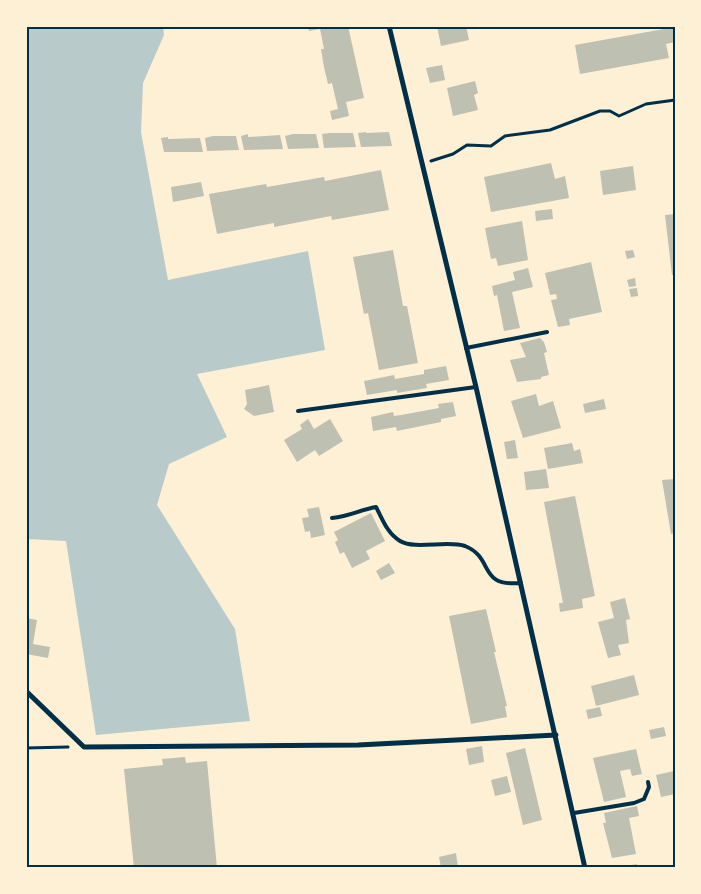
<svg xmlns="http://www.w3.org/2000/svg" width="701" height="894" font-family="'PT Sans',sans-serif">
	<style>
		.green { fill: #b9caca }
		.building { fill: #bec0b2 }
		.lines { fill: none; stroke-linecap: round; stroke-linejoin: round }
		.path { stroke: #003049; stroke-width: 3 }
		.service { stroke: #003049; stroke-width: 4 }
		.minor { stroke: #003049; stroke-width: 5 }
		.neatline { fill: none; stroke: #003049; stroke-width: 2 }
	</style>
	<rect width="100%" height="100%" fill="#fdf0d5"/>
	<path class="green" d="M26,26H163L164,35L143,83L141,132L168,280L308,251L325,350L197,374L227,437L169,464L157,505L235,629L250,721L96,735L66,541L26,539Z"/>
	<g class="building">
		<path d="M308,26H348L364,98L346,102L349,116L332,120L330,111L338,109L332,83L328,84L324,67L321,49H324L320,29L309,31Z"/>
		<path d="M437,26H466L469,40L441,46Z"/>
		<path d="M675,27V42L666,44L669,58L580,74L575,45Z"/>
		<path d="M442,65L445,80L430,83L426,68Z"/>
		<path d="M475,81L478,93L474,95L478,110L453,116L447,88Z"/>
		<path d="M366,132V133L389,132L392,146L361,147L358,133Z"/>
		<path d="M330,133H353L356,147L324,148L322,134Z"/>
		<path d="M248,134V137L280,135L283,149L244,150L241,136Z"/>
		<path d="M293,134H316L319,148L288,149L285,136Z"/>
		<path d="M213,136H236L239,150L207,151L205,138Z"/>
		<path d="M168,137V139L200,138L203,152H164L161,138Z"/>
		<path d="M551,163L555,179L565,176L569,198L491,212L484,177Z"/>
		<path d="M633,166L636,190L603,195L600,171Z"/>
		<path d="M381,170L389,210L332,220L331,216L274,227V223L217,234L209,194L266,184L267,187L324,177L325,181Z"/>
		<path d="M201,182L204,196L173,202L171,187Z"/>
		<path d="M552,209L553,219L536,221L535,211Z"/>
		<path d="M675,214V275H672L665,215Z"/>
		<path d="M522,221L528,260L498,266L496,258L491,259L485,228Z"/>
		<path d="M393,250L403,306H407L418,363L379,370L368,313L364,314L353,257Z"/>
		<path d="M633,250L635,257L627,259L625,251Z"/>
		<path d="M591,262L602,312L569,319L570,325L558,327L551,300L557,299L556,294L550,295L545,273Z"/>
		<path d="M528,268L533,287L512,292L520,328L504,331L497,295L494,296L492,286L515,280L513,272Z"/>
		<path d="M635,278L636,286L629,287L627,280Z"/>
		<path d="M637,288L638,296L631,297L629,289Z"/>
		<path d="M540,338L544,342L547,352L544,353L549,375L541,377V379L517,382L510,360L526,357L520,343Z"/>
		<path d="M446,366L449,380L426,384L427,388L397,393V390L367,395L364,381L394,375L395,379L424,374V370Z"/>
		<path d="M269,385L274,412L254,416L244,409L247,404L245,390Z"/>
		<path d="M536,394L539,406L553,401L561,428L523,438L511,401Z"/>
		<path d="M604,399L606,409L585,413L583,404Z"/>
		<path d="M453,402L456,416L441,419V422L397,431L396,427L373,431L371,417L393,412L394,416L401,415L439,408L438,404Z"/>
		<path d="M308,419L314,429L330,419L343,441L319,456L315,450L297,462L284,440L302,429L300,425Z"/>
		<path d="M515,440L518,458L507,459L504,442Z"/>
		<path d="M572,443L574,451L580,449L583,463L548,469L544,448Z"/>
		<path d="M546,469L549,488L526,490L524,472Z"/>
		<path d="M675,479V533L671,534L662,480Z"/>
		<path d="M575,496L595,596L582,599L583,608L560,612L559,603H563L544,502Z"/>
		<path d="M319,507L325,535L311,538L310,531L305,532L302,518L309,517L307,509Z"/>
		<path d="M371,513L385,541L366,551L370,559L352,568L344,552L340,554L335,542L338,540L334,532Z"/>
		<path d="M389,563L395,573L381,580L376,571Z"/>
		<path d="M625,598L630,619L626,620L629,643L618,645L621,655L608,658L598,622L614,618L610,602Z"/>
		<path d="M486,609L496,652H494L507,706H505L507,717L471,724L449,616Z"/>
		<path d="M26,618L37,620L33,644L50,647L48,658L26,654Z"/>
		<path d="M634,675L639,695L596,706L591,686Z"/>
		<path d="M600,707L602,716L588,719L586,710Z"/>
		<path d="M664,727L666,736L651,739L649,730Z"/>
		<path d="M482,746L484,762L469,765L466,749Z"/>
		<path d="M525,748L542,820L523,825L506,753Z"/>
		<path d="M636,749L642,774L632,776L630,769L620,771L626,797L604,802L593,758Z"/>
		<path d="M185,757L186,763L207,761L217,868H134L124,769L163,765L162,759Z"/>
		<path d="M674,771L675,794L661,797L656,775Z"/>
		<path d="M507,776L511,792L495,796L491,780Z"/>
		<path d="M637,806L639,816L629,818L636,854L612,858L603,823H606L604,813Z"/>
		<path d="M456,853L458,868H441L439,857Z"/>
		<path d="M637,864V868H619V867Z"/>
	</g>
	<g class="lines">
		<g class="path">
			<path d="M574,27L578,26"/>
			<path d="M431,161L453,154L467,145L491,146L505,136L550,130L600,111H610L619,116L646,104L675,100"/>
			<path d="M26,748L68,747"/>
		</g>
		<g class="service">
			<path d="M466,348L547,332"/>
			<path d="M298,411L476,387"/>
			<path d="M332,518C351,516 359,510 376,507C383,520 387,533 400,541C415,550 448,540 465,546C495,558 477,587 521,583"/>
			<path d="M574,813L634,803L644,799L649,787L648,782"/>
		</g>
		<g class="minor">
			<path d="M389,26L476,387L585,868"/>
			<path d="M26,691L84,747L358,745L556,735"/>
		</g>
	</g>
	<rect width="701" height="894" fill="none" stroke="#fdf0d5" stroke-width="55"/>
	<rect x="28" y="28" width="646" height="838" class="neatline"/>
</svg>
